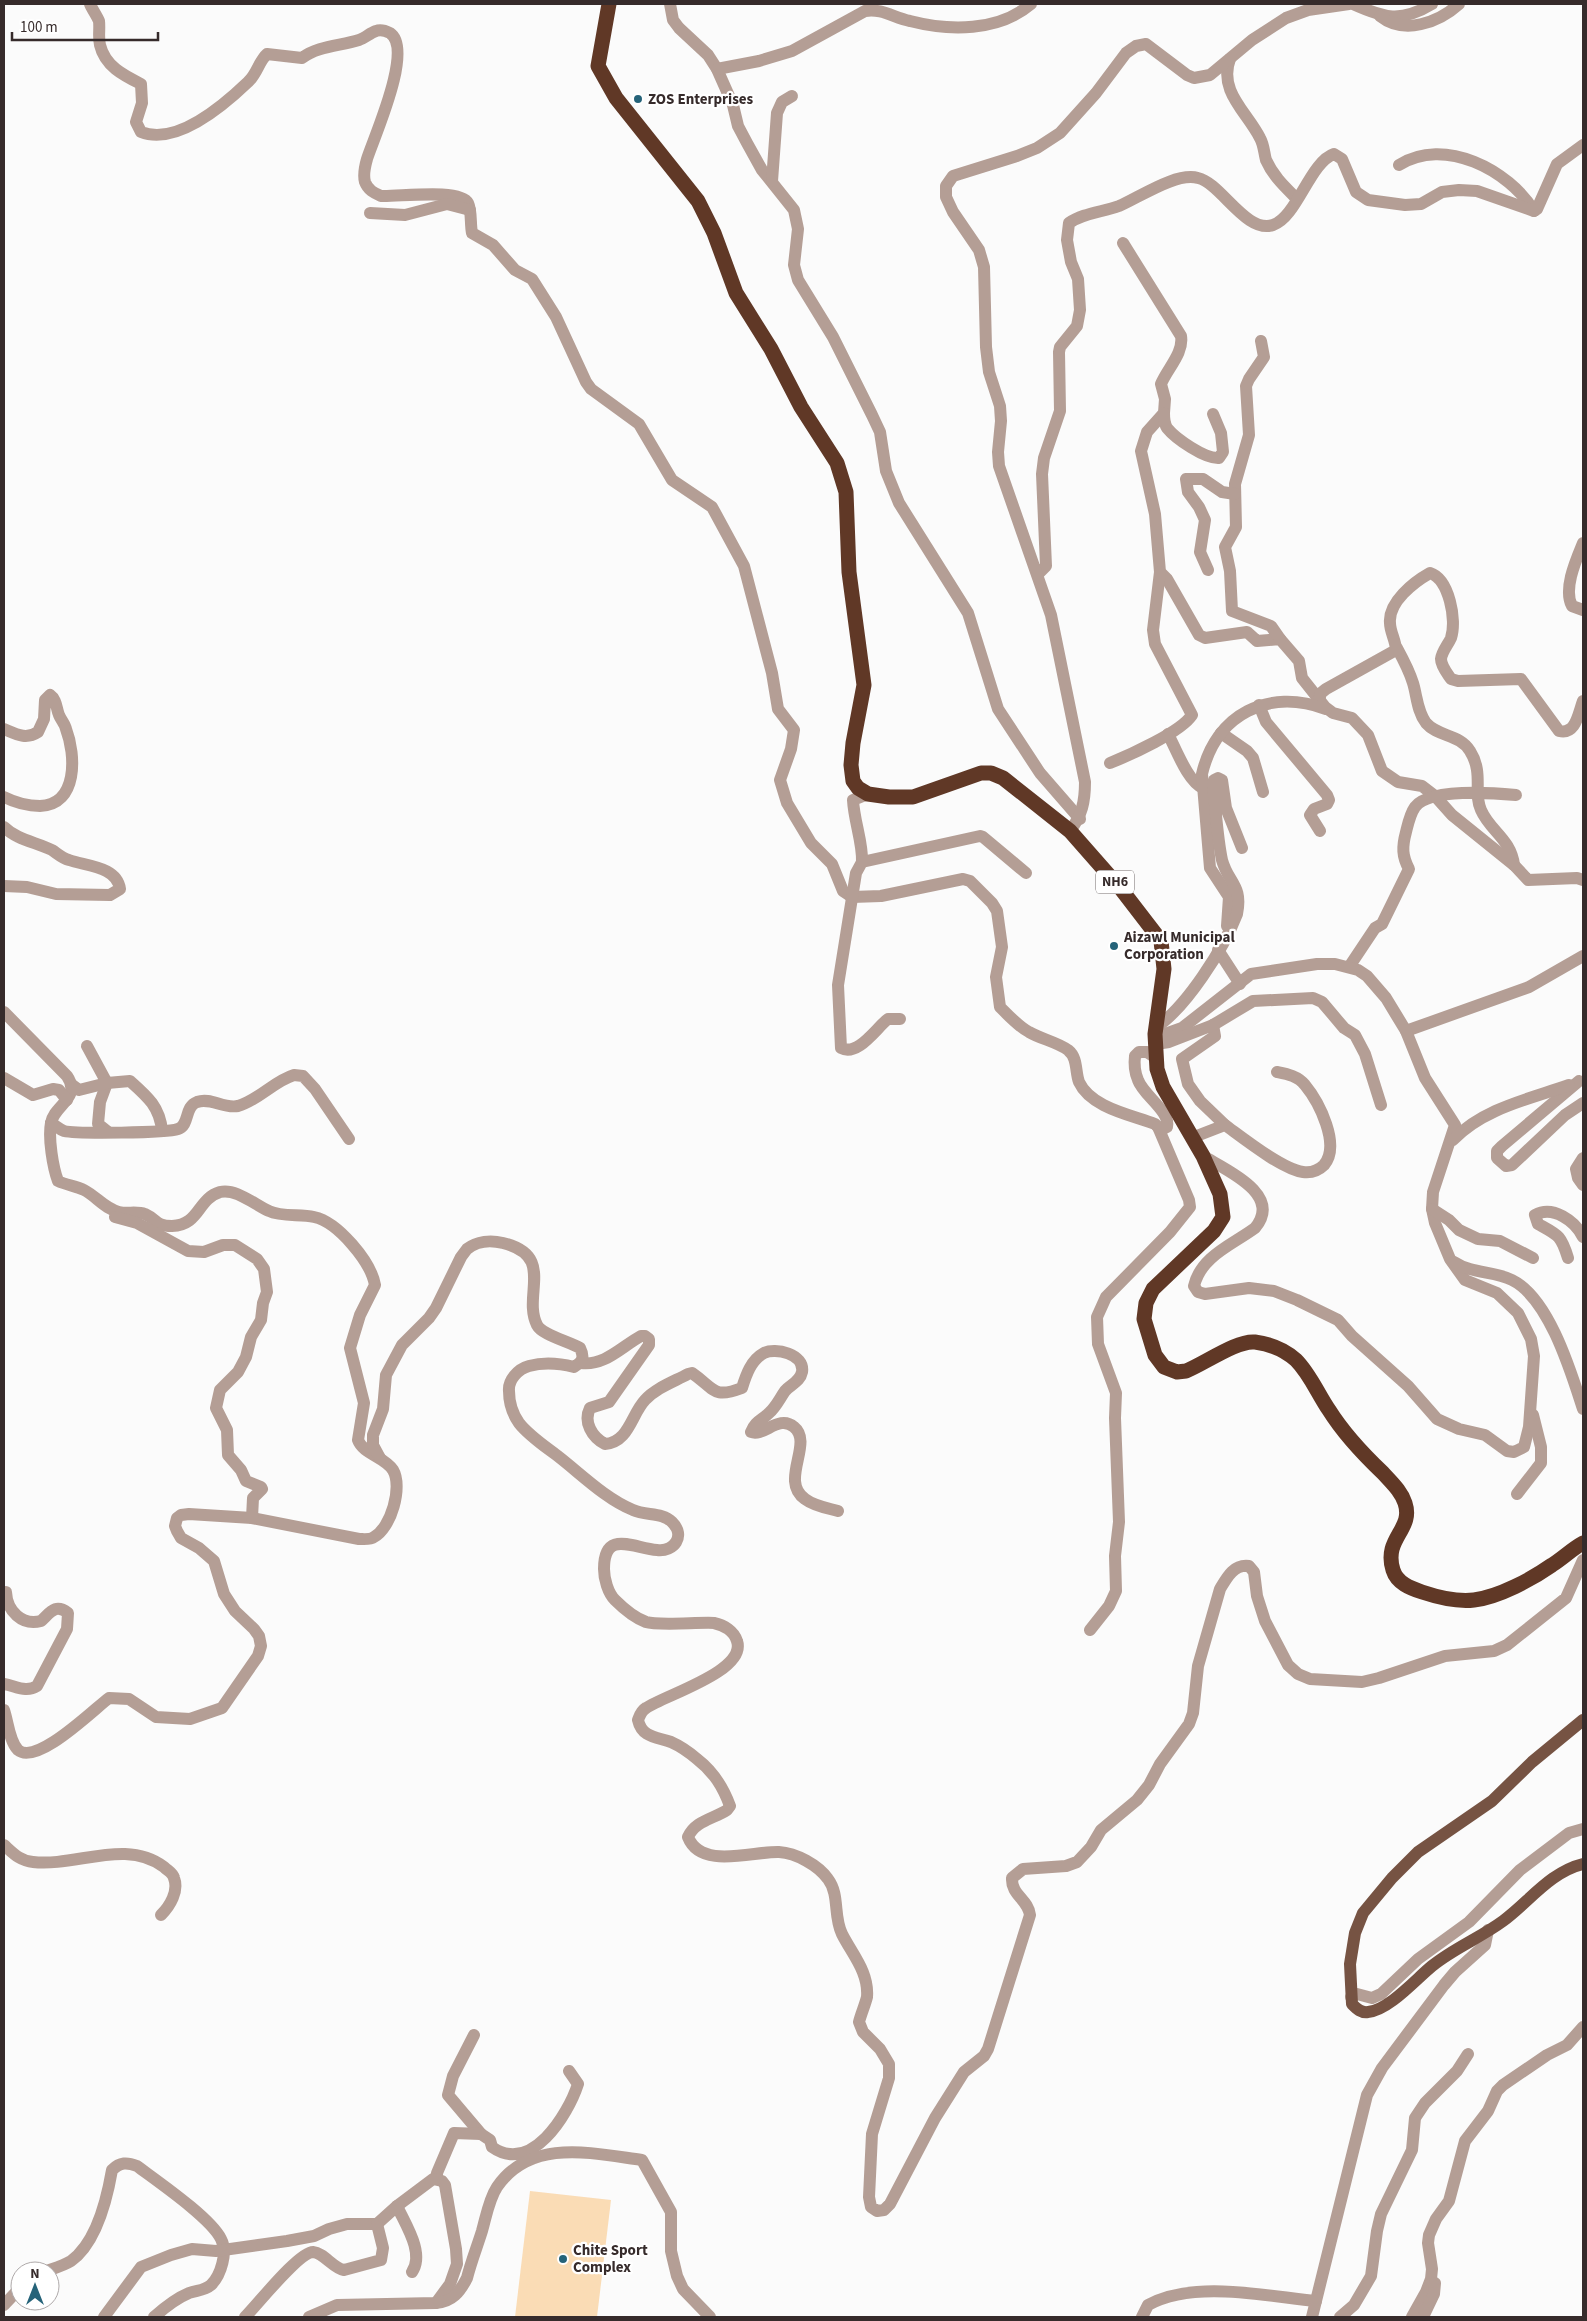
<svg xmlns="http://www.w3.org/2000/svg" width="1587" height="2321" font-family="'Source Sans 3',sans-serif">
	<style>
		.green { fill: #fadcb5 }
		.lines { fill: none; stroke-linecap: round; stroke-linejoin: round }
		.minor { stroke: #b49e95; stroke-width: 12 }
		.major { stroke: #765343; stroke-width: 12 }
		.highway { stroke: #603826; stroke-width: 15 }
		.poi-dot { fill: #256379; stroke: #fff; stroke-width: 2 }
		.labels { text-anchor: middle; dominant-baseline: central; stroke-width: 4.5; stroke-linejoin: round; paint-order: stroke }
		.shield { fill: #fff; stroke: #726b6b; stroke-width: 1 }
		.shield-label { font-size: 14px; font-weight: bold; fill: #362b2b }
		.poi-label { font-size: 15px; font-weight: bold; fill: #362b2b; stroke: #fff; text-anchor: start }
	</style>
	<rect width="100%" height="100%" fill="#fbfbfb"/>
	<path class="green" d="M530,2191L611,2200L597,2317H515Z"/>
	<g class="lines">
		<g class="minor">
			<path d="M90,4C92,9 97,16 99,21C100,29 98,37 100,45C105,66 123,75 141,84L142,103L136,122L141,132C177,146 224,105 248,82C257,74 259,61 267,54L302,58C318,46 340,46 359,40C365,38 370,33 376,31C381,29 386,31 390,33C414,49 374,137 367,159C365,166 363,175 365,182C368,190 374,193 381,196C398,197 460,188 468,203C472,212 470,223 472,233L493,245L515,270L532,279L556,317L586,382L591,389L639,424L672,480L712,507L744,566L772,673L778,709L794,730L791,749L780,780L787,803L811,843L832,864L843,891L852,897L881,896L963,879L970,881L992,903L997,911L1002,947L996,977L1000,1007C1009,1016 1019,1027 1029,1032C1041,1039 1057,1042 1068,1050C1078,1058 1075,1071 1079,1082C1091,1108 1132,1115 1155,1124L1158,1127L1189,1200L1190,1207L1170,1232L1106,1297L1097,1317L1098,1344L1116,1393L1115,1418L1119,1522L1115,1556L1116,1591L1109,1606L1090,1630"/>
			<path d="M670,4L673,20L679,28L708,55L717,69L733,105L738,126L747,143L762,170L794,210L798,229L794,265L798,280L833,337L872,415L880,432L886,471L899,503L968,613L998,709L1040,773L1080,819"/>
			<path d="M1353,4C1384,18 1401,23 1432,4"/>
			<path d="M1380,16C1404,35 1438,23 1459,4"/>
			<path d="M1230,59C1218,91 1247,112 1260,138C1264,145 1264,153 1266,160C1273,176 1285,187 1297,199"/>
			<path d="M717,69L759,61L792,51L865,11C882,8 894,18 910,21C949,31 998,32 1031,4"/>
			<path d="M1399,165C1444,136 1509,170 1534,211"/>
			<path d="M772,181L777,113L782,102L792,96"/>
			<path d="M370,213L405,215L447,204L470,210"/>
			<path d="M1123,243L1181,336C1184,353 1167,369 1161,384L1165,399L1164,413L1147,432L1141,451L1155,514L1160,572L1167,579L1199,635L1205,638L1247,632L1257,641L1280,639L1299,661L1302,678L1325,707L1333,713L1352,718L1368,735L1382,771L1398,782L1422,786L1435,796L1452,815L1514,865L1528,880L1577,878L1583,880"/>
			<path d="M1261,341L1264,357L1249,379L1246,386L1249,435L1235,484L1236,527L1225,547L1230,571L1232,611L1271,626L1280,639"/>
			<path d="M1164,413C1164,418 1164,423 1167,428C1176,439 1205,459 1219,458L1223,452L1221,433L1213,414"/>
			<path d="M1583,543C1576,560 1563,589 1572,606L1583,610"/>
			<path d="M1208,570L1200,552L1205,520L1199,507L1188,492L1186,479H1203L1222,492L1235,494"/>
			<path d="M1038,574L1046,566L1042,474L1044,458L1060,411L1059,352L1060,347L1077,326L1080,310L1078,279L1071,262L1067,240L1069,223C1083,213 1103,212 1119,206C1140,197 1176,172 1198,178C1221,183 1246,234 1273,225C1297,217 1310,162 1334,154L1342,159L1356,192L1368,200L1405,205L1421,204L1442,192L1459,190L1477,191L1534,211L1537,209L1557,164L1583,145"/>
			<path d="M1397,648C1403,659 1409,670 1413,683C1417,696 1417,711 1426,723C1438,737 1460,734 1470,751C1484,773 1473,793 1481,810C1490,831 1511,839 1514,865"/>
			<path d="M1319,700L1321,693L1326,689L1396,650C1396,641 1390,632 1390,623C1388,602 1414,582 1430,573C1449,579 1457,620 1451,638C1448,645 1442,651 1441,659C1441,666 1447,673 1451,679L1458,681L1521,679L1559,731C1576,735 1578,714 1583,701"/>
			<path d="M1259,705L1266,722L1327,795L1329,800L1327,804L1314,809L1310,815L1320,831"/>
			<path d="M4,729C16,734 26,740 38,732L44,719L45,700L50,695C57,700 56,708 59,715C61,720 65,724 66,729C76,755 78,805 40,806C27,806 16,803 4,797"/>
			<path d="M1221,733L1247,751L1253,758L1263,792"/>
			<path d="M1168,734C1176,749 1188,782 1203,788"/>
			<path d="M1110,763C1130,755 1181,732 1192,715L1155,644L1153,630L1160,572"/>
			<path d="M4,827C17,840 36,842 52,850C58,854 62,858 69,860C85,866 117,866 120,889L110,895L56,894L27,887L4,886"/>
			<path d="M1070,831C1082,815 1085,802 1085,782L1051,615L999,466L998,452L1001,421L1000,406L989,372L986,347L984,267L979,250L953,212L946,197V186L953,176L1017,156L1037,148L1060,133L1096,93L1126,53L1136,46L1146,44L1187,75L1194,78L1210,75L1252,40L1286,18L1308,10L1349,4"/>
			<path d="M862,862C863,843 854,821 853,800L868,794"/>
			<path d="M1227,926L1229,897L1210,868L1202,774C1216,714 1268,688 1326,709"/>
			<path d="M1218,950L1240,984"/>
			<path d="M1349,967L1375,928L1382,924L1409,869C1402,856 1402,847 1406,832C1408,824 1410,814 1415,807C1429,788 1494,793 1516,795"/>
			<path d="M4,1012L67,1076C82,1098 54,1105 51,1123C48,1138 53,1168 58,1181C66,1185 76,1186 84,1190C96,1196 105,1209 119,1212C127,1214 137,1211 145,1214C158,1220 155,1226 172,1226C200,1225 197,1199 220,1192C236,1188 255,1205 269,1211C281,1217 300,1214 314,1217C338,1222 371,1262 375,1285L360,1315L350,1348L364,1403L358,1440C363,1454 385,1457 393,1470C403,1487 391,1528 374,1537C370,1540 364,1539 359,1539L252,1518L189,1514L181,1515L177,1518L175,1526L177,1531L181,1538L199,1548L214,1561L224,1594L235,1611L254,1629L259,1636L261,1646L258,1656L222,1708L190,1719L156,1717L129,1699L109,1698C94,1709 37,1766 18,1750C9,1741 8,1721 4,1710"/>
			<path d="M900,1019H888C877,1027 858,1057 841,1048L838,985L856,873L862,862L980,836L983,837L1026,873"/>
			<path d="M1213,1025L1215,1036L1182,1059L1188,1084L1200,1101L1225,1125"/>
			<path d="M1155,1028C1186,1008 1224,948 1237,914C1243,885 1228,883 1222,860C1217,836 1216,810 1213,786L1214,780L1218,778L1222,780L1226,808L1242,848"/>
			<path d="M1406,1031L1529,987L1583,956"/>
			<path d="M1155,1034L1168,1033L1182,1028L1251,974L1317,964H1335L1358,970L1367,976L1386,998L1406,1031L1425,1078L1455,1125L1433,1192L1432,1209L1435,1223L1450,1259L1465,1280L1497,1293L1518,1313L1531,1339L1534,1356L1529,1427L1524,1447L1514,1452L1507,1451L1485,1435L1459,1429L1437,1419L1408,1386L1352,1336L1338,1320L1297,1300L1274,1291L1249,1288L1205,1294L1198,1292L1194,1286C1201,1256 1232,1245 1255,1228C1283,1194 1226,1170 1203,1156"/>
			<path d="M1156,1044L1169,1042L1213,1025L1253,1001L1313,998L1322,1002L1344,1028L1355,1035L1365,1054L1381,1105"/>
			<path d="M87,1046L107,1083L100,1102L98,1124L108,1132"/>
			<path d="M1156,1058L1147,1052H1139L1135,1056C1134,1064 1135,1073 1138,1080C1143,1095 1171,1112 1167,1127L1163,1129L1158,1127"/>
			<path d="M4,1078L33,1095L53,1089L59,1090L67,1100"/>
			<path d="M1579,1081L1502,1146L1497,1151V1158L1506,1166L1512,1165L1565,1115L1583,1103"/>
			<path d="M71,1084L79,1090L107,1083L130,1081C147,1096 160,1107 162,1131"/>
			<path d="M51,1123C55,1125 59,1129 64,1131C77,1134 166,1133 178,1129C190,1125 184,1107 197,1102C211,1097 223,1109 238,1106C259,1100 274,1081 294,1075L303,1076L315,1089L349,1139"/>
			<path d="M1194,1137L1225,1125C1243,1138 1282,1169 1303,1172C1311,1173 1318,1171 1324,1165C1341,1145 1319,1102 1305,1085C1298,1076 1287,1074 1277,1072"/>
			<path d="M1453,1140C1482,1109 1529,1099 1569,1085"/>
			<path d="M1583,1158L1576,1169L1578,1178L1583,1185"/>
			<path d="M1432,1209L1449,1220L1459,1230L1478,1239L1500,1241L1533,1258"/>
			<path d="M115,1217L137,1223L188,1251L204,1252L223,1245H235L257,1259L264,1269L267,1292L263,1303L261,1320L251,1337L246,1357L238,1372L220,1390L216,1408L227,1430L228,1455L241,1470L246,1481L261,1487L262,1489L253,1498L252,1518"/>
			<path d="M1568,1258C1561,1235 1558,1235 1538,1224L1535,1215C1553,1205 1575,1221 1583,1237"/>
			<path d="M1454,1262C1472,1274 1494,1271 1512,1280C1549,1298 1571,1372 1583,1409"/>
			<path d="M581,1363C605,1366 621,1347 641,1336H645L649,1339V1345L609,1402L590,1408C583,1422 592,1437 605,1444C629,1442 631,1415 645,1400C656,1388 673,1382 688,1374L692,1373C715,1389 713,1399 742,1388C746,1375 751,1360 764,1353C775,1347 805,1354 802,1372C800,1382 791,1384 785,1391C780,1398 776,1407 769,1413C762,1420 755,1421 751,1432C764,1437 779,1414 794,1427C814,1443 779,1481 805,1499C814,1506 827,1508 838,1511"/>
			<path d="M380,1458L373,1445V1435L383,1409L386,1375L402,1345L429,1318L436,1308L461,1257L467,1249C477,1241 491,1240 503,1243C556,1256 522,1295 537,1325C542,1335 568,1341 580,1348C585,1358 582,1362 574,1367C558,1363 544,1362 529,1366C518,1369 508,1380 509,1391C509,1402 512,1413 519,1423C529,1436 546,1447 559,1457C582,1475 606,1499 633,1510C646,1516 662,1512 672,1522C686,1536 674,1552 657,1550C633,1548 604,1529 604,1569C604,1579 608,1593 615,1600C623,1608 635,1618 646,1622C658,1626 699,1622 714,1623C724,1625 734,1631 737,1641C747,1671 665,1695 646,1708C641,1711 640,1715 638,1720C642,1738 657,1737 671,1742C680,1746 690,1753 697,1759C714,1772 723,1787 730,1806L727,1810C713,1819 695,1821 688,1837C701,1870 753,1851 779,1852C796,1853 818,1865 828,1879C840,1895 833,1916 842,1934C852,1954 869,1972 867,1997C865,2005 861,2014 859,2022L863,2032L880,2049L889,2064V2078L872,2134L869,2197L871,2207L877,2211L884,2210L890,2204L935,2118L964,2072L984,2056L988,2049L1030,1915C1028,1899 1011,1895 1012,1878L1023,1869L1066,1866L1077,1862L1091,1847L1101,1830L1137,1800L1149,1785L1160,1764L1189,1724L1193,1713L1198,1666L1220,1589C1227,1577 1234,1564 1249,1566L1254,1572L1257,1596L1265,1621L1288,1665L1298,1674L1310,1679L1362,1682L1379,1678L1445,1656L1494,1651L1507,1645L1566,1598L1583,1560"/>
			<path d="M1517,1494L1541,1463V1447L1533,1415"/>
			<path d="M4,1684C16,1686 26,1693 37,1686L67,1629L68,1613C55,1603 50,1613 41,1621C22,1626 7,1611 6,1592"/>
			<path d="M4,1845C13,1853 20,1861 33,1862C76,1867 126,1838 164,1867C168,1871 173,1873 174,1878C179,1891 170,1906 161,1915"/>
			<path d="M1351,1997L1357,1994L1372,1998L1381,1994L1418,1959L1469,1922L1520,1870L1569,1833L1583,1829"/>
			<path d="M474,2035L453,2076L448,2095L481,2134"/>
			<path d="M437,2179V2173L454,2133L481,2134L490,2140L492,2147C531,2175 568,2115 578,2084L569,2071"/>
			<path d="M397,2206C405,2224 425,2253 412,2272"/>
			<path d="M46,2271C55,2268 63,2266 71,2261C96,2243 107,2199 112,2170C120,2162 127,2162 137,2166C157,2181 211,2218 221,2239C228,2252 221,2275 211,2285C204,2291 197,2290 189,2293C177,2298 164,2308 154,2317"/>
			<path d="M4,2305L20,2288"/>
			<path d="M104,2317L141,2267L171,2255L192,2249L216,2251L287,2241L314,2236L329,2229L347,2224H377L397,2206L433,2179L442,2181L445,2185L456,2249L457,2264L450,2284L436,2303"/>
			<path d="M245,2317C257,2305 299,2252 313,2252C324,2253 333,2268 344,2270L381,2260L383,2248L377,2224"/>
			<path d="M309,2317L337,2305L436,2303C452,2302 460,2292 467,2278C471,2262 477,2247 482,2231C486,2217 489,2199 497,2187C531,2138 591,2153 642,2160L671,2212V2251L677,2276L683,2289L710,2317"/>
			<path d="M1142,2317L1148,2305C1194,2280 1265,2296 1316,2301"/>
			<path d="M1312,2317L1367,2095L1382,2068L1444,1985L1455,1972L1485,1945L1488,1930"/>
			<path d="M1340,2317L1354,2305L1371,2276L1377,2231L1381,2214L1412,2150L1415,2118L1425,2103L1457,2071L1468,2054"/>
			<path d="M1412,2317L1426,2292L1431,2279L1432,2269L1428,2243L1429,2235L1436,2219L1449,2201L1465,2141L1488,2111L1497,2091L1503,2085L1547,2055L1567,2045L1583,2027"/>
			<path d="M1423,2317L1434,2294L1435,2283"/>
		</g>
		<path class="major" d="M1583,1720L1532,1762L1492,1801L1418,1852L1392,1878L1363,1913L1355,1933L1350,1964L1352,2004C1357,2009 1361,2013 1368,2012C1389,2010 1416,1979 1432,1966C1454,1948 1480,1938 1503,1921C1529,1902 1550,1872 1583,1864"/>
		<path class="highway" d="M609,4L598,66L616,98L698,201L714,233L736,293L771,349L801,407L837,463L846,492L849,572L864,685L853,743L851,765L853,781L858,788L868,794L889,797H913L981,773H991L1003,778L1070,831L1121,889L1161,941L1164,969L1155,1034L1157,1069L1163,1087L1203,1156L1220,1194L1223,1217L1214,1231L1153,1289L1146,1303L1144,1319L1155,1355L1164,1367L1177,1372L1186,1371C1204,1364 1237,1340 1255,1342C1270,1344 1285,1350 1296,1360C1310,1374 1318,1394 1329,1410C1344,1434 1363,1454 1383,1473C1392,1483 1401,1491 1405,1503C1414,1530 1383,1538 1393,1570C1397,1583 1410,1588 1422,1592C1437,1597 1458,1602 1474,1600C1499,1597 1532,1579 1552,1565C1563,1558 1572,1549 1583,1543"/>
	</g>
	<g class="poi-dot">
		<circle cx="638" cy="99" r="5"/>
		<circle cx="1114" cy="946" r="5"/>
		<circle cx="563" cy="2259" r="5"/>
	</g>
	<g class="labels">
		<rect class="shield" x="1096" y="870.5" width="38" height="23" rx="4"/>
		<g class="shield-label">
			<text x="1115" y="882">NH6</text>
		</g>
		<g class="poi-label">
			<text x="648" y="99">ZOS Enterprises</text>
			<text x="1124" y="937">Aizawl Municipal<tspan x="1124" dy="17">Corporation</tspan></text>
			<text x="573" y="2250">Chite Sport<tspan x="573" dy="17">Complex</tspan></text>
		</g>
	</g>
	<rect width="1587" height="2321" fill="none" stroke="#362b2b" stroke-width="10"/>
	<g transform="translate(35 2286)"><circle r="24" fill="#ffffff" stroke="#afaaaa"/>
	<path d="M0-4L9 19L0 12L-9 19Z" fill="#256379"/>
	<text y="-8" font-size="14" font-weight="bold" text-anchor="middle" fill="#362b2b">N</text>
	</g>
	<path d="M12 32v8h146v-8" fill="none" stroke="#362b2b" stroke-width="2.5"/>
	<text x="20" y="32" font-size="15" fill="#362b2b" stroke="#ffffff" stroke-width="4" paint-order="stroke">100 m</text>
</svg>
